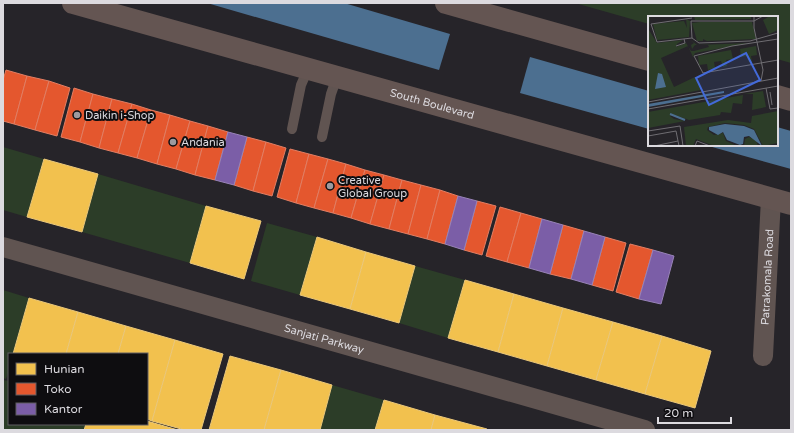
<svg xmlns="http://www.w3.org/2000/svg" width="794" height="433" font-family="'Varela Round',sans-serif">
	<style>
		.green { fill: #2c3d28 }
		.water { fill: #4c6f90 }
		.homes { fill: #f2c14e; stroke: #ebc87a }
		.shops { fill: #e4572e; stroke: #e27e63 }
		.offices { fill: #7b5ea7; stroke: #9883b8 }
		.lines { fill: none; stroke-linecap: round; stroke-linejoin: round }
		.service { stroke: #605451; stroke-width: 10 }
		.minor { stroke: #605451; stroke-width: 20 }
		.secondary { stroke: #645552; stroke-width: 22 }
		.poi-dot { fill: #9c9a9f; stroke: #0e0d10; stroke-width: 1.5 }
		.labels { text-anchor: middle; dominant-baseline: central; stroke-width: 4; stroke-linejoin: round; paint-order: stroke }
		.street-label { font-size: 11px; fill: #dcdadf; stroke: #0e0d10 }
		.poi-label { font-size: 11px; fill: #dcdadf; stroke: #0e0d10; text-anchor: start }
		.inset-river { fill: none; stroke: #4c6f90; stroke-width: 2 }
		.inset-road { fill: none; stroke: #6f6d72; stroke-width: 1 }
		.view { fill: #436ad9; fill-opacity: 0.15; stroke: #436ad9; stroke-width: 2 }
		.inset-edge { fill: none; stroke: #dcdadf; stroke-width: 2 }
	</style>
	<rect width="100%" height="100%" fill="#262429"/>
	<g class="green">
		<path d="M575,3H791V63L777,59V17H649V24Z"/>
		<path d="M3,147L44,159L27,217L3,210Z"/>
		<path d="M98,174L206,206L190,263L82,232Z"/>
		<path d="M267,223L317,237L300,295L251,281Z"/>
		<path d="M415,266L465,280L448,338L399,323Z"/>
		<path d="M3,290L29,298L13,354H9V370L6,379L3,378Z"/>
		<path d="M3,380L9,381V424H86L84,430H3Z"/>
		<path d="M332,385L384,400L375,430H320Z"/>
	</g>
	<g class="water">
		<path d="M207,3H344L450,34L439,70Z"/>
		<path d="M530,57L649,91V129L520,93Z"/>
		<path d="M777,127L791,131V169L705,145H777Z"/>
	</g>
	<g class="homes">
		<path d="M44,159L98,174L82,232L27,217Z"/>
		<path d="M206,206L261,221L244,279L190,263Z"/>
		<path d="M317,237L366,252L350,309L300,295Z"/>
		<path d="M366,252L415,266L399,323L350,309Z"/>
		<path d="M465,280L514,294L498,352L448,338Z"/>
		<path d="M514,294L563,308L547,366L498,352Z"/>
		<path d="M29,298L78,312L66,354H13Z"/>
		<path d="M563,308L613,322L596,380L547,366Z"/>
		<path d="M78,312L126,326L118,354H66Z"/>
		<path d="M613,322L662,336L645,394L596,380Z"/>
		<path d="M126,326L175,340L152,421L147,419V354H118Z"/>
		<path d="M662,336L711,351L695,408L645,394Z"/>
		<path d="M175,340L223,354L201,430H185L152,421Z"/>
		<path d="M230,356L281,370L264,430H209Z"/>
		<path d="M281,370L332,385L320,430H264Z"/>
		<path d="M384,400L435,415L431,430H375Z"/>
		<path d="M435,415L487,429L486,430H431Z"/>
		<path d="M147,421L178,430H84L86,424H147Z"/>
	</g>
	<g class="shops">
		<path d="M6,70L27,76L14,124L3,121V80Z"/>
		<path d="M27,76L49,81L35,130L14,124Z"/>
		<path d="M49,81L70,88L57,136L35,130Z"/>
		<path d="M74,88L93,94L80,142L61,137Z"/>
		<path d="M93,94L112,99L99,148L80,142Z"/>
		<path d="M112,99L132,104L118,153L99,148Z"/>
		<path d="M132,104L151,110L137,158L118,153Z"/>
		<path d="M151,110L170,115L157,164L137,158Z"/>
		<path d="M170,115L190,121L176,169L157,164Z"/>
		<path d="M190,121L208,126L195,175L176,169Z"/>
		<path d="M208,126L228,132L215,180L195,175Z"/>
		<path d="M247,137L266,142L253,191L234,185Z"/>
		<path d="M266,142L286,148L272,196L253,191Z"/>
		<path d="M290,149L309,154L296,203L277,197Z"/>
		<path d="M309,154L328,159L314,208L296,203Z"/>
		<path d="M328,159L346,164L333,213L314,208Z"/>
		<path d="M346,164L365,170L351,218L333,213Z"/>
		<path d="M365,170L384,175L370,224L351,218Z"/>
		<path d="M384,175L402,180L389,229L370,224Z"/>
		<path d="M402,180L421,185L408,234L389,229Z"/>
		<path d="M421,185L440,190L427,239L408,234Z"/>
		<path d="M440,190L458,196L445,244L427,239Z"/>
		<path d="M477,201L496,206L482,255L464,250Z"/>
		<path d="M500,207L521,213L507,262L486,256Z"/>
		<path d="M521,213L542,219L529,268L507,262Z"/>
		<path d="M563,225L584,231L571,279L550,274Z"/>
		<path d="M605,237L626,243L613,291L592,285Z"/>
		<path d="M630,244L653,250L639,299L616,292Z"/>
	</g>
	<g class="offices">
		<path d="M228,132L247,137L234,185L215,180Z"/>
		<path d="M458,196L477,201L464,250L445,244Z"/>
		<path d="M542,219L563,225L550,274L529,268Z"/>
		<path d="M584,231L605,237L592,285L571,279Z"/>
		<path d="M653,250L674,256L661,304L639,299Z"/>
	</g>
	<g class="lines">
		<g class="service">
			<path d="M292,129L301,85L308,69"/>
			<path d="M322,137L331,94L337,77"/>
		</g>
		<g class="minor">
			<path id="s1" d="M3,247L645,430"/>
			<path id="s2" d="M763,356L771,198"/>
		</g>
		<g class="secondary">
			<path id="s3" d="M73,3L791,204"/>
			<path d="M446,3L649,60"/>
			<path d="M777,96L791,100"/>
		</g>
	</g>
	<g class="poi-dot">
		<circle cx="77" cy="115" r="4"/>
		<circle cx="173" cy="142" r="4"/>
		<circle cx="330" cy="186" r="4"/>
	</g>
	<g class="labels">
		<g class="street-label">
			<text stroke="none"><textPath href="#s3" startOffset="373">South Boulevard</textPath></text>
			<text stroke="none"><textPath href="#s2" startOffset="79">Patrakomala Road</textPath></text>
			<text stroke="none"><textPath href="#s1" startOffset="334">Sanjati Parkway</textPath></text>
		</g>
		<g class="poi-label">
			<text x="85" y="115">Daikin i-Shop</text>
			<text x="181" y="142">Andania</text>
			<text x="338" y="180">Creative<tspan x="338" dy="13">Global Group</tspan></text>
		</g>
	</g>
	<g transform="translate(648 16)">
		<rect width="130" height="130" fill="#262429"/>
		<path d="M0,0H2L1,14L9,27L35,24L29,28L28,31L38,27L43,35H46L61,31L60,29H47L44,33L43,29L46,27L43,24H38H43L49,29L102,27L47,37L45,41L40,30L13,42L26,71L47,61L53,74L0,84ZM46,0H103V3L47,4ZM122,0H130V14L121,18L115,4ZM38,3L42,5L41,21L9,24L5,8L36,5L39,12ZM52,6H104L108,23L59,25L55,23V25H49L44,7ZM108,30L109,39L103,40L104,46H101L99,40L93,41L92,33ZM83,34L85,43L78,44L79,50L75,51L73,45L66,46L67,52L60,54L59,48L51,49L50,40ZM115,75L118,91L104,94L105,78H96ZM95,79L94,88L85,87L83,97L73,96L72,99L41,104L24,98L22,100L26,103L37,105L0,112V96ZM130,95V127L115,130L106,113L96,109L77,107L60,111L59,114L66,119L75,117L78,125L89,130H66L48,123L45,130H38L36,111L80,104L103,107L104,100ZM101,121L108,124L110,130H96L97,123Z" fill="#2c3d28"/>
		<path d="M10,57L14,58L18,71L7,73ZM76,75V77L0,91V88ZM77,108L96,110L106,114L114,130L101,120L96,121L95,128L92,129L79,124L75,116L70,119L61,114V111Z" fill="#4c6f90"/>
		<path class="inset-river" d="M22,98L37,104"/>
		<path class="inset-road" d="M106,0V12L115,54L113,65M44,2L3,8L9,26L44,22M43,5H106L115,0M43,5L44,22M44,22L51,27L102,25L130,17M130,23L84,30L46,40L55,57L130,44M28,30L37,27L36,23M118,72L122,93L130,92M122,76L124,89M0,86L130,62M0,93L130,70M0,115L32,110L35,130M0,120L28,115L31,130M6,130L30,125M47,130L49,125L62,130"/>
		<path class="view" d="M98,37L112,64L61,89L48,62Z"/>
		<rect width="130" height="130" class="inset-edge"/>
	</g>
	<rect width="794" height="433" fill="none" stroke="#dcdadf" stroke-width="8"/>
	<rect x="8" y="353" width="140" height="72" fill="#0e0d10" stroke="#605f63"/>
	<rect x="16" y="363" width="20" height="12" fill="#f2c14e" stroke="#605f63"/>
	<text x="44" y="373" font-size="12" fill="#dcdadf">Hunian</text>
	<rect x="16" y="383" width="20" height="12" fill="#e4572e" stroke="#605f63"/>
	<text x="44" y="393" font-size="12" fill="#dcdadf">Toko</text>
	<rect x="16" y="403" width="20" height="12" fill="#7b5ea7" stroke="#605f63"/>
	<text x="44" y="413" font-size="12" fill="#dcdadf">Kantor</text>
	<path d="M658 417v6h73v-6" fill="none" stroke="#dcdadf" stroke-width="2"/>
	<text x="664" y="417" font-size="12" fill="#dcdadf" stroke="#0e0d10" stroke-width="3" paint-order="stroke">20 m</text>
</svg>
